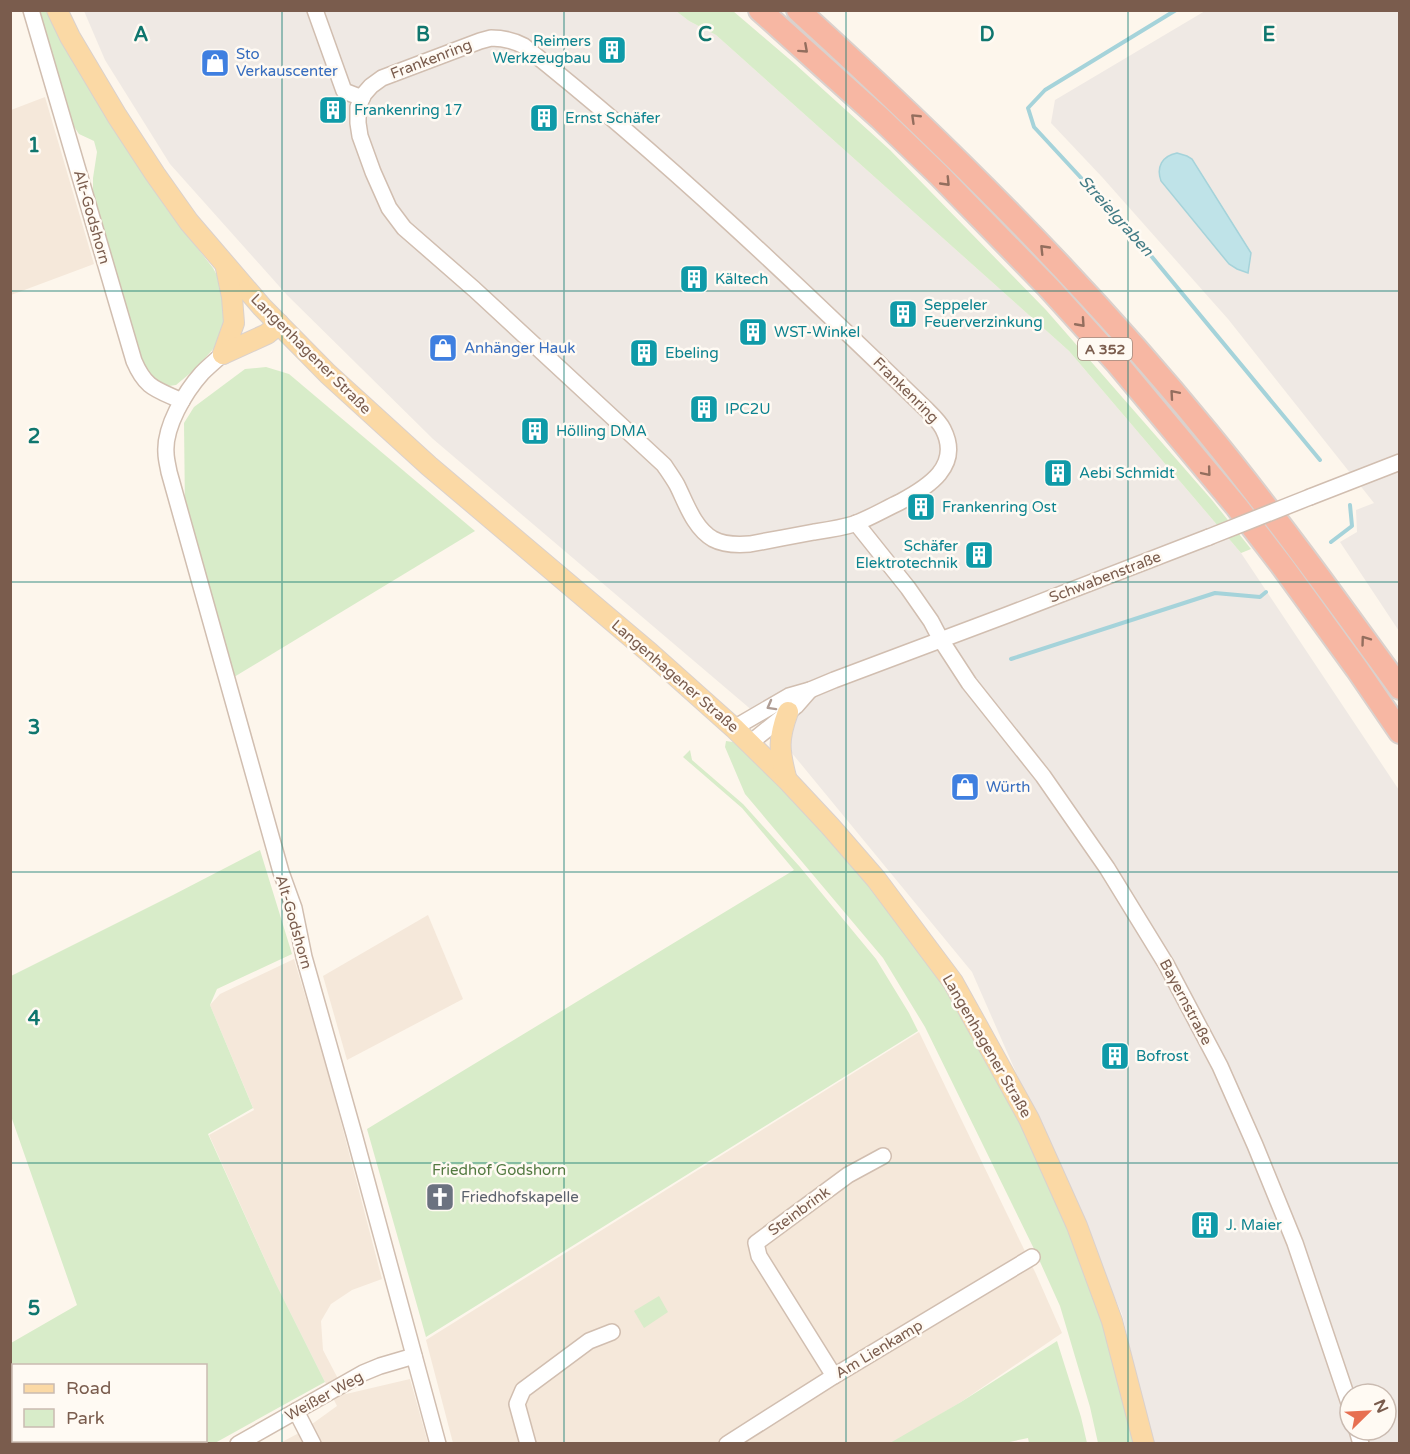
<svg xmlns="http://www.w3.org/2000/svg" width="1410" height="1454" font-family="'Varela Round',sans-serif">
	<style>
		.residential { fill: #f5e8da }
		.industrial { fill: #efe9e4; fill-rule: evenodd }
		.green { fill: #d8ecc9; fill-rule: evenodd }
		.water { fill: #bfe3e8; stroke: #a5d3da; stroke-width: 1.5 }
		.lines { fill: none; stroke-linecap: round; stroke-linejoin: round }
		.stream { stroke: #a5d3da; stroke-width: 4 }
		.minor-casing { stroke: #d1beb0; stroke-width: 18 }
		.major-casing { stroke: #dad1cd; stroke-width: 22 }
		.highway-casing { stroke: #dad1cd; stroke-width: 26 }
		.minor { stroke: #fff; stroke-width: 15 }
		.major { stroke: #fbd9a5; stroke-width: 20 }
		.highway { stroke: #f7b7a3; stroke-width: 22 }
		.minor-bridge-casing { stroke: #d1beb0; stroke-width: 18; stroke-linecap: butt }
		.minor-bridge { stroke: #fff; stroke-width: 15 }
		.oneway { stroke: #936e5e }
		.oneway2 { stroke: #af9d94 }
		.grid { fill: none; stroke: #0f766e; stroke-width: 1.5; stroke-opacity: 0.55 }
		.labels { text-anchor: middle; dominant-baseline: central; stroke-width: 5; stroke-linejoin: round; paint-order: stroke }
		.shield { fill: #fffaf3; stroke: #a28b7f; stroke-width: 1.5 }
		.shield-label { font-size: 14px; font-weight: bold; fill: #7a5c4d }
		.culture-label { font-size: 15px; fill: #0d838f; stroke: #fffaf3; text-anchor: start }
		.shop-label { font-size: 15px; fill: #366cbe; stroke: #fffaf3; text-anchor: start }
		.street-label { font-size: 15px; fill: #7a5c4d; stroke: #fffaf3 }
		.park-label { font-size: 15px; fill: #537a41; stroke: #fffaf3 }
		.worship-label { font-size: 15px; fill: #5b616d; stroke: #fffaf3; text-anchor: start }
		.water-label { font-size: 16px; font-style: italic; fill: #437c86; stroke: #fffaf3 }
		.grid-label { font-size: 20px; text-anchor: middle; font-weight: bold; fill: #0f766e; stroke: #fffaf3; stroke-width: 5; stroke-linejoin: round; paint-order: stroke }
	</style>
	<rect width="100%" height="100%" fill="#fdf6ec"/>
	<g class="residential">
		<path d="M45,97L94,264L11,295V110Z"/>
		<path d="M428,915L463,999L347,1060L323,976Z"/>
		<path d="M294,959L325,1061L382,1279L352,1290L331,1304L321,1321L323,1350L346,1394L410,1379L428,1443H280L301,1432L337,1406L276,1284L209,1135L254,1110L210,1005L220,994Z"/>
		<path d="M919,1032L1036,1274L1062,1333L961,1402L891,1444L453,1443L426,1340Z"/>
	</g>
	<g class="industrial">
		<path d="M84,11H676L689,21L716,35L1069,351L1241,553L1399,790V1443H1152L1122,1314L972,972L768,724L433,439L287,295L170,164L105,60ZM1350,1394H1386V1430H1350Z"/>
		<path d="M1205,11H1399V631L1340,542L1357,532L1356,510L1374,503L1228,319L1102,177L1051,123L1055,100Z"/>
	</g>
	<g class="green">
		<path d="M37,11H49L107,118L166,208L213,268L222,285L227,328L215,347L194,370L176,385L169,386L161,385L145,370L130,326L93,191V178L97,152L94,141L79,134L73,125Z"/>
		<path d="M676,11H733L795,64L890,150L1046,310L1212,500L1251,549L1241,553L1069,351L716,35L689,21Z"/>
		<path d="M266,367L289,374L475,531L234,677L185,511L184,423L194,407L245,369Z"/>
		<path d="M726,741L733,742L784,785L871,882L948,986L1025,1123L1106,1320L1135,1443H1098L1090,1407L1060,1306L1036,1253L925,1027L883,958L745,794L725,747Z"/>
		<path d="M690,750L692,760L743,804L800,867L876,959L909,1013L918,1031L426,1337L367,1129L794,870L742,808L683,757Z"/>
		<path d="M260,850L292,954L217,989L210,1005L253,1108L208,1134L276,1284L325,1382L215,1443H11V1343L77,1305L11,1116V976L173,895ZM14,1366H206V1440H14Z"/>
		<path d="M659,1296L668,1312L644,1328L634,1311Z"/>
		<path d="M1057,1341L1081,1417L1087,1443H1029L1028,1438L1000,1444L890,1443L961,1402Z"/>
	</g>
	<path class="water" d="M1177,153L1187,156L1192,159L1251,253L1248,273L1237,269L1229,264L1161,181C1156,167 1162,156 1177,153Z"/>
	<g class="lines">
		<g class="stream">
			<path d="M1176,10L1045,90L1028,108L1034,127L1133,234L1320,460"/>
			<path d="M1331,542L1352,526L1350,505"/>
			<path d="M1011,659L1215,593L1260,597L1266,592"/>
		</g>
		<g class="minor-casing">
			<g id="minor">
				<path d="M31,10L134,361C146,389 156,389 182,401"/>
				<path d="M315,10L344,91L362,98"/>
				<path d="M491,38C503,38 513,40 524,46C665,158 795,282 925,408C931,414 939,421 943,429C962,466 928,487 900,502C885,509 870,518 854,524C841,528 827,530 814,532C793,536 771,540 750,544C738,545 724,545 713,539C694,528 686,503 677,485C673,478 668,471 664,465L474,289L404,228L389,208L373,172L360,136L358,123V107L364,94L371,86L382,78L480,41Z"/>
				<path d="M223,354C216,360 209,366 202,373C185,392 164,427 166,453C166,459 168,466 169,472L281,872L294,908L304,957L354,1134L438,1444"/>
				<path d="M1310,497L1400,462"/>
				<path d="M856,523L908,588L931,621L941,640L969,683L1043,776L1107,868L1166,964L1220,1066L1255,1145L1295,1243L1350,1406"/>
				<path d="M734,728L789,696L810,690L834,680L1007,615L1209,537"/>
				<path d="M750,743L796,706L810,690"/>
				<path d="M834,1376L759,1256L756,1243L848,1175L883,1156"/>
				<path d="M296,1411L313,1444"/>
				<path d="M1357,1430L1361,1444"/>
				<path d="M238,1444L363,1373L380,1366L414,1356"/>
				<path d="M528,1444L517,1404L523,1390L589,1341L612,1332"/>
				<path d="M727,1444L834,1376L1032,1257"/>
			</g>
		</g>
		<g class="major-casing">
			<g id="major">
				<path d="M57,10L70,37L117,116L155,174L189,222L262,307L328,374L429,466L650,653L734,728L787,780L830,826L876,879L953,982L1029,1119L1077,1226L1112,1321L1144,1444"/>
				<path d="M223,354L234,323L232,297L226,268"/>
				<path d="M223,354L267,334L279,324"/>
				<path d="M786,777C779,750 778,739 788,712"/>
			</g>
		</g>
		<g class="highway-casing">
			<g id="highway">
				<path d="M760,10L880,118L939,175L1049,288L1116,362L1237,507L1283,567L1357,669L1400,732"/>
				<path d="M798,10C943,142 1083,280 1207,432C1275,515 1337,601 1400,688"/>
			</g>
		</g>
		<use href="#minor" class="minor"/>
		<use href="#major" class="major"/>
		<use href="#highway" class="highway"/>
		<g class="minor-bridge-casing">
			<path id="minor-bridge" d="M1209,537L1310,497"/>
		</g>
		<use href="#minor-bridge" class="minor-bridge"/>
	</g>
	<defs><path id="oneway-chevron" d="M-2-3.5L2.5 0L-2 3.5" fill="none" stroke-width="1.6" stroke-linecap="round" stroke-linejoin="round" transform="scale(1.5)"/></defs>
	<g class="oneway">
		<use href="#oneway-chevron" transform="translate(804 49) rotate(42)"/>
		<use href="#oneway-chevron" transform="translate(915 118) rotate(-136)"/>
		<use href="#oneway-chevron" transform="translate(946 182) rotate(46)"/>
		<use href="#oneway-chevron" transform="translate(1044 249) rotate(-134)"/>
		<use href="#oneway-chevron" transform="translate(1081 323) rotate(48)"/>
		<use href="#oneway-chevron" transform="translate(1174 394) rotate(-131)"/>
		<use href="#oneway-chevron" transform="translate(1207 472) rotate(50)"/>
		<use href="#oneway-chevron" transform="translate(1365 640) rotate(-126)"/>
	</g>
	<use class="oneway2" href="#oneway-chevron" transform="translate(771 706) rotate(151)"/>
	<path class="grid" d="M282,10V1444M564,10V1444M846,10V1444M1128,10V1444M10,291H1400M10,582H1400M10,872H1400M10,1163H1400"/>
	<defs>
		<g id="building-square" transform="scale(1.5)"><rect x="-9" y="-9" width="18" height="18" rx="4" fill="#0f9aa8" stroke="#fffaf3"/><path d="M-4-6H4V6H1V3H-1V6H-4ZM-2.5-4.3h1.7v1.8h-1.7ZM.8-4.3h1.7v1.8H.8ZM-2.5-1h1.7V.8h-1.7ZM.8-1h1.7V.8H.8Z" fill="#fff"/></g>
		<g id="shop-square" transform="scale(1.5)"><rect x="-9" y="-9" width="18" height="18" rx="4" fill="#3f7fe0" stroke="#fffaf3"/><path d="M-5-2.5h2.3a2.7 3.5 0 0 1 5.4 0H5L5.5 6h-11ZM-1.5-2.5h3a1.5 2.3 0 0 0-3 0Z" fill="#fff"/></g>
		<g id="church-square" transform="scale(1.5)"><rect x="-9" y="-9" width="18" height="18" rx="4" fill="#6b7280" stroke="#fffaf3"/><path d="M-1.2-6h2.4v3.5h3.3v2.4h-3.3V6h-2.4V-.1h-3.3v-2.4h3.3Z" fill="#fff"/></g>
	</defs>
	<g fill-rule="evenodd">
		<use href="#building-square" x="612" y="50"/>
		<use href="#shop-square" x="215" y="63"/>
		<use href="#building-square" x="333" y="110"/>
		<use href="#building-square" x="544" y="118"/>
		<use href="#building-square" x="694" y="279"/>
		<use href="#building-square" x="903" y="314"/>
		<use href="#building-square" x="753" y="332"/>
		<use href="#shop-square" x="443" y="348"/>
		<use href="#building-square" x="644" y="353"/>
		<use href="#building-square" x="704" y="409"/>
		<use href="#building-square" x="535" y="431"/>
		<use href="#building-square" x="1058" y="473"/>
		<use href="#building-square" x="921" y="507"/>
		<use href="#building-square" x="979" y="555"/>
		<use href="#shop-square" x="965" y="787"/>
		<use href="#building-square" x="1115" y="1056"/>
		<use href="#church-square" x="440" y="1197"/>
		<use href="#building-square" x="1205" y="1225"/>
	</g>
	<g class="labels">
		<rect class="shield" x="1078" y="338" width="54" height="22" rx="4.5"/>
		<g class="shield-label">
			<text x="1105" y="349">A 352</text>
		</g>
		<g class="culture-label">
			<text x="591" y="41" text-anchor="end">Reimers<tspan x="591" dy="17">Werkzeugbau</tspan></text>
			<text x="354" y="110">Frankenring 17</text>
			<text x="565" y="118">Ernst Schäfer</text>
			<text x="715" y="279">Kältech</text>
			<text x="924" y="305">Seppeler<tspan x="924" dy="17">Feuerverzinkung</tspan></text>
			<text x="774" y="332">WST-Winkel</text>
			<text x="665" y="353">Ebeling</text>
			<text x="725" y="409">IPC2U</text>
			<text x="556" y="431">Hölling DMA</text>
			<text x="1079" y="473">Aebi Schmidt</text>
			<text x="942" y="507">Frankenring Ost</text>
			<text x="958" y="546" text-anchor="end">Schäfer<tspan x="958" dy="17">Elektrotechnik</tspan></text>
			<text x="1136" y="1056">Bofrost</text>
			<text x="1226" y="1225">J. Maier</text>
		</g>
		<g class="shop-label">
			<text x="236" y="54">Sto<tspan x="236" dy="17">Verkauscenter</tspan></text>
			<text x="464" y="348">Anhänger Hauk</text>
			<text x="986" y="787">Würth</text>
		</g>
		<g class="street-label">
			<text transform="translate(431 59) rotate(-21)">Frankenring</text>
			<text transform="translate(92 217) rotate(74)">Alt-Godshorn</text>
			<text transform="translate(311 354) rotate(45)">Langenhagener Straße</text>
			<text transform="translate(906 390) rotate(45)">Frankenring</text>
			<text transform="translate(1105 577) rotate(-21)">Schwabenstraße</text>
			<text transform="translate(675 676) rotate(41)">Langenhagener Straße</text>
			<text transform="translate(294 922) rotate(74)">Alt-Godshorn</text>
			<text transform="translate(1186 1002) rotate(62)">Bayernstraße</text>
			<text transform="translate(987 1046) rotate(60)">Langenhagener Straße</text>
			<text transform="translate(799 1211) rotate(-36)">Steinbrink</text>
			<text transform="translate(879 1349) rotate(-31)">Am Lienkamp</text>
			<text transform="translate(324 1396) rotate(-29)">Weißer Weg</text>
		</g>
		<g class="park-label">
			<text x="499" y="1170">Friedhof Godshorn</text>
		</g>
		<g class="worship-label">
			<text x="461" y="1197">Friedhofskapelle</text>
		</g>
		<g class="water-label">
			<text transform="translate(1116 216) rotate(48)">Streielgraben</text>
		</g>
	</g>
	<g class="grid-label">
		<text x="141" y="41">A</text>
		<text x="423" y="41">B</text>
		<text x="705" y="41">C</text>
		<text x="987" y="41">D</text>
		<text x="1269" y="41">E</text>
		<text x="34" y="152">1</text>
		<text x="34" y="443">2</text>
		<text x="34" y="734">3</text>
		<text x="34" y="1025">4</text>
		<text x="34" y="1315">5</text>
	</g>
	<rect width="1410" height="1454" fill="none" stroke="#7a5c4d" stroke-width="24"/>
	<rect x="12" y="1364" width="195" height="78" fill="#fffaf3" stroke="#cabbb1" stroke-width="1.5"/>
	<rect x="24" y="1384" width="30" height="9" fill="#fbd9a5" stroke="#cabbb1" stroke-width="1.5"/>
	<text x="66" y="1394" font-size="18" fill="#7a5c4d">Road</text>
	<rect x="24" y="1409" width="30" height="18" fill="#d8ecc9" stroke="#cabbb1" stroke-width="1.5"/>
	<text x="66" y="1424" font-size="18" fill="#7a5c4d">Park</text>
	<g transform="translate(1368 1412) rotate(66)"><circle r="28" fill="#fffaf3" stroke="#cabbb1" stroke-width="1.5"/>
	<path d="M0-4.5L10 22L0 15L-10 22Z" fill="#e76f51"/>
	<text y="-9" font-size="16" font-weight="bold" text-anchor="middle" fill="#7a5c4d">N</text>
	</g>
</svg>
